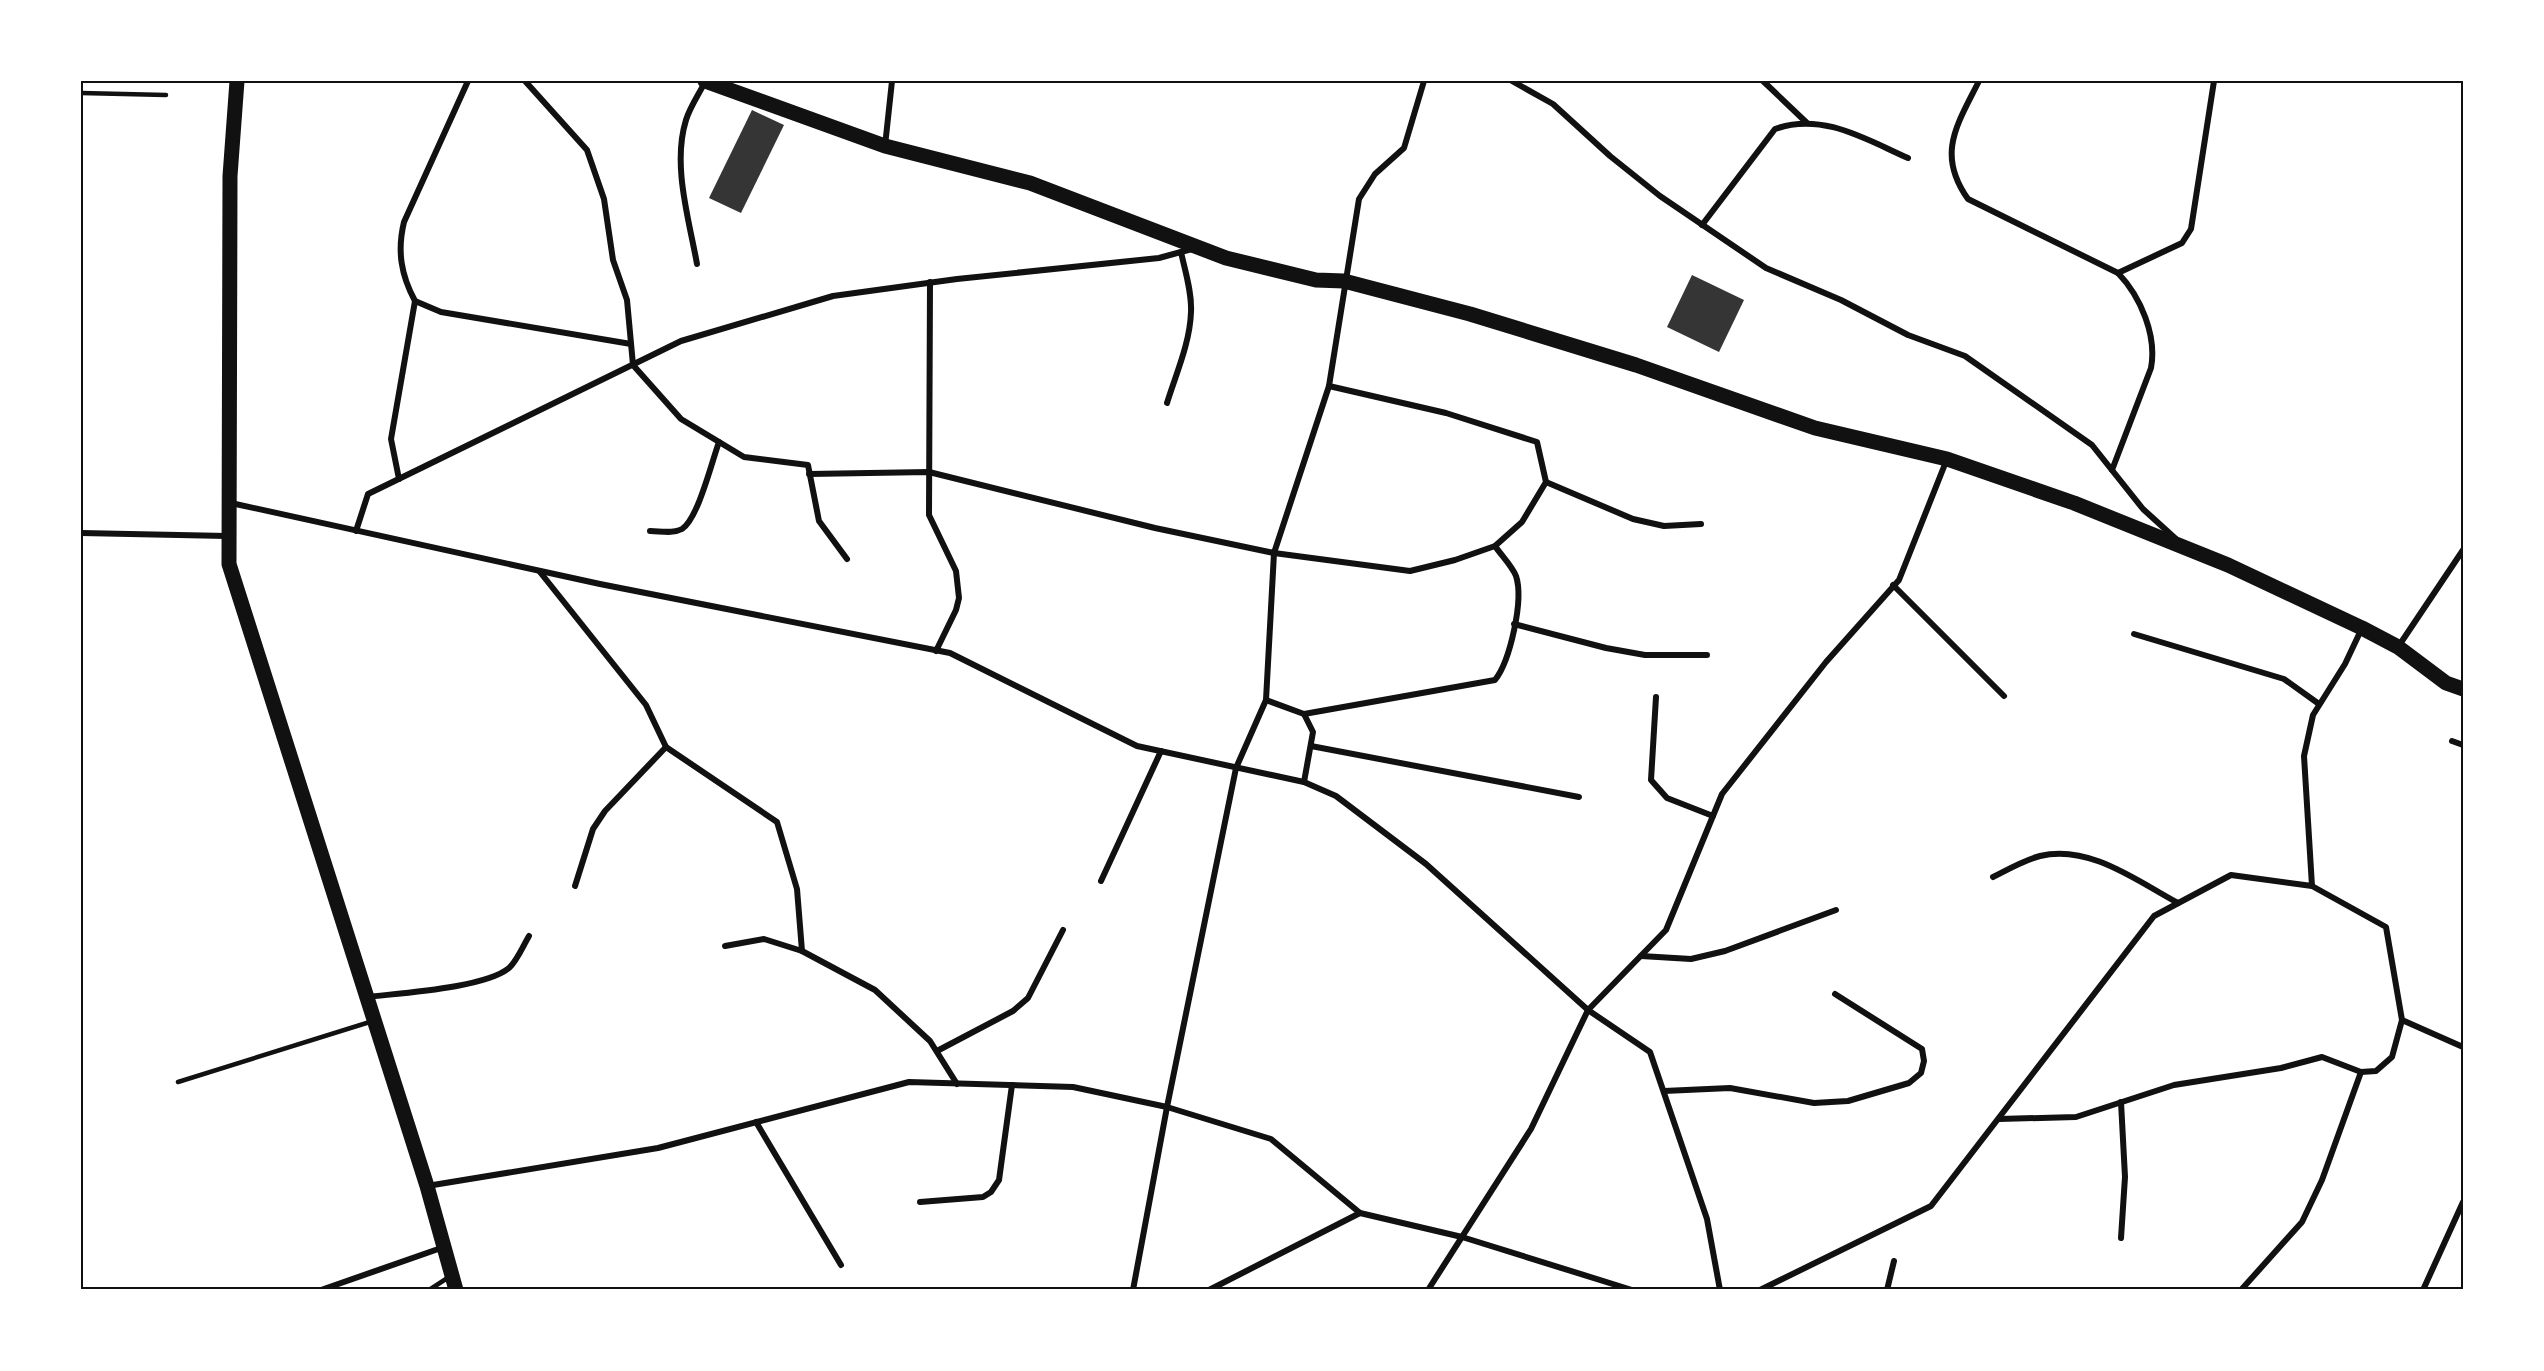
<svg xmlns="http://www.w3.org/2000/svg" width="2544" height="1371" font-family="Mulish,sans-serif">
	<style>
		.building { fill: #353535 }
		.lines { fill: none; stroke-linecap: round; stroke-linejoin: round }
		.service { stroke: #111; stroke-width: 4.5 }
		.minor { stroke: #111; stroke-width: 6 }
		.primary { stroke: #111; stroke-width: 15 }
		.neatline { fill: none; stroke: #111; stroke-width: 2 }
	</style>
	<rect width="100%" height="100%" fill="#fff"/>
	<g class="building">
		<path d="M752,110L784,125L741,213L709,198Z"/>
		<path d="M1692,275L1744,300L1719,352L1667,327Z"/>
	</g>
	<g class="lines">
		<g class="service">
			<path d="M81,93L166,95"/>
			<path d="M178,1082L373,1021"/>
			<path d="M429,1290L449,1277"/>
		</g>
		<g class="minor">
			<path d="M468,81L404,222C397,251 401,275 415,301L441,312L631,344"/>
			<path d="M525,81L587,150L604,199L613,260L627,300L633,365L681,419L744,457L808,465L819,521L847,559"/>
			<path d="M1512,81L1553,104L1610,156L1660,196L1766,268L1841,300L1908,335L1965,356L2092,445L2143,509L2176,539"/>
			<path d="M1763,81L1807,123"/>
			<path d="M1979,81C1957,125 1936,154 1968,199L2118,273C2141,297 2157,336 2151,368L2112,470"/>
			<path d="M885,146L892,81"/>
			<path d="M1702,225L1775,129C1822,112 1865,139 1908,158"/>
			<path d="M697,264C689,219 672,165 686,120C690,107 699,94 705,82"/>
			<path d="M2118,273L2182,243L2191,229L2214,81"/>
			<path d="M930,282L929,515L956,571L959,598L956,610L936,651"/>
			<path d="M1167,403C1176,374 1190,343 1191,312C1192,292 1185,271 1181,252"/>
			<path d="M809,474L929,472L1155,528L1274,553L1410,571L1455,560L1495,546L1522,522L1546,482L1537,442L1446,413L1329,386"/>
			<path d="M399,479L391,439L415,301"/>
			<path d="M1546,482L1633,519L1664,526L1701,524"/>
			<path d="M231,503L600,584L950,653L1137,746L1304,782L1336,796L1426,864L1588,1010L1650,1052L1707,1219L1720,1290"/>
			<path d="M356,531L368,494L681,341L833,296L957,279L1159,258L1192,249"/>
			<path d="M650,531C660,531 673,534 682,529C698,519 712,461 719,442"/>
			<path d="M81,533L227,536"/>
			<path d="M540,572L646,705L666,747L777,822L797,889L802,951"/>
			<path d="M1893,585L2004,696"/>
			<path d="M1514,624L1606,648L1645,655H1707"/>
			<path d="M2134,634L2284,679L2319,704"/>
			<path d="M2398,647L2463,550"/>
			<path d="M1656,697L1651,780L1667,798L1713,816"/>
			<path d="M1266,700L1304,714L1313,732L1304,782"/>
			<path d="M1304,714L1495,680C1510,661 1524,600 1516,576C1512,566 1501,555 1495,546"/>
			<path d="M2452,741L2463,745"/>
			<path d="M1311,746L1579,797"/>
			<path d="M1993,877C2007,870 2024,860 2040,856C2089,844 2137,881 2178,903"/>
			<path d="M1101,881L1161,751"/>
			<path d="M575,886L593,829L605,811L666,747"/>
			<path d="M2312,886L2386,927L2402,1020"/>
			<path d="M725,946L764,939L802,951L875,990L930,1041L957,1084"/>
			<path d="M1641,956L1691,959L1725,951L1836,910"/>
			<path d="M367,997C400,993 485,988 509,968C517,961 523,946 529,936"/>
			<path d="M937,1051L1013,1011L1028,998L1063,930"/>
			<path d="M1664,1091L1730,1088L1814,1103L1848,1101L1909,1083L1921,1073L1924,1061L1922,1049L1835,994"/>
			<path d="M1999,1119L2076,1117L2174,1085L2281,1068L2322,1057L2361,1072L2376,1071L2392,1057L2402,1020L2463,1047"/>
			<path d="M756,1122L841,1265"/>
			<path d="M427,1186L658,1148L909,1082L1073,1087L1167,1107L1271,1139L1360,1213L1462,1237L1632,1290"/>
			<path d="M920,1202L983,1197L991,1192L999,1180L1012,1085"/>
			<path d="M2121,1238L2125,1177L2121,1102"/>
			<path d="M321,1290L444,1247"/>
			<path d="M1133,1290L1167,1107L1236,768L1266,700L1274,553L1329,386L1359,199L1375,174L1404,148L1424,81"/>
			<path d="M1209,1290L1360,1213"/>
			<path d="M1428,1290L1531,1129L1588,1010L1666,930L1722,794L1826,662L1899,580L1947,459"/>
			<path d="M1760,1290L1931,1206L2154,916L2231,875L2312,886L2304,756L2313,715L2345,664L2362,628"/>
			<path d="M1887,1290L1894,1261"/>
			<path d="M2241,1290L2302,1222L2322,1180L2361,1072"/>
			<path d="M2423,1290L2463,1202"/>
		</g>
		<g class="primary">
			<path d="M237,81L230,176L229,564L427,1186L456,1290"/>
			<path d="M705,81L885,146L1030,183L1226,258L1316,280L1344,281L1470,314L1636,365L1815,428L1947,459L2074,503L2228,565L2362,628L2398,647L2446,683L2463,689"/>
		</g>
	</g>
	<rect width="2544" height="1371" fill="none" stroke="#ffffff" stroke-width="165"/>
	<rect x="82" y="82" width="2380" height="1206" class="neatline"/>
</svg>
